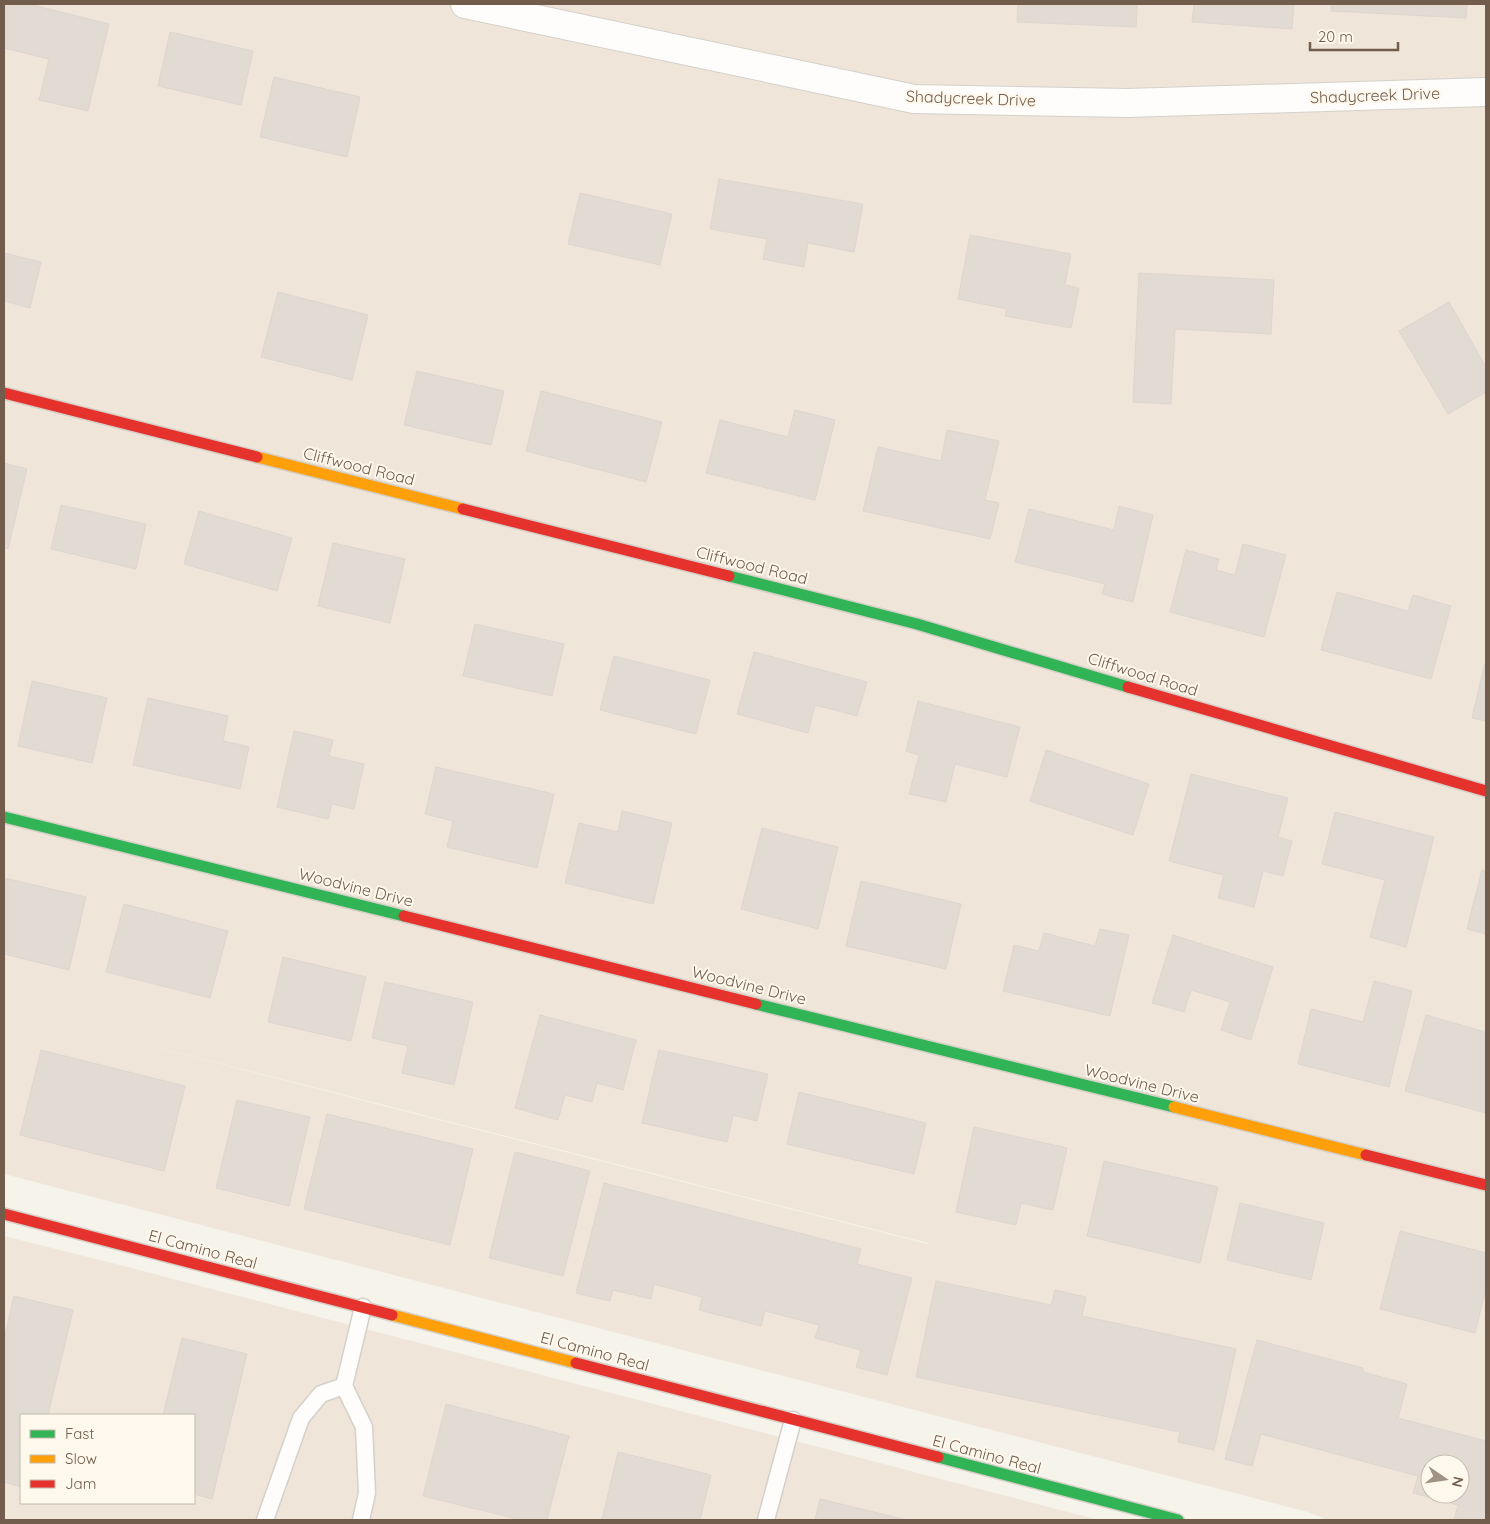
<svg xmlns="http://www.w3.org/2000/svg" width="1490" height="1524" font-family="Quicksand,sans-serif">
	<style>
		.residential { fill: #efe6d9; fill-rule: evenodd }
		.building { fill: #e2dbd3; stroke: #ded6ce; fill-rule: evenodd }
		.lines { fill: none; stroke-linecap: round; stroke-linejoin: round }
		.lane-casing { stroke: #d5d0ca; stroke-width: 19 }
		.street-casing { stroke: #d5d0ca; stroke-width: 30 }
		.fast-casing { stroke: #d5cfc8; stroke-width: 14 }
		.slow-casing { stroke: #d5cfc8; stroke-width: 14 }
		.jam-casing { stroke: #d5cfc8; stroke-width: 14 }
		.lane { stroke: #fefdfc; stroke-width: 16 }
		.street { stroke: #fefdfc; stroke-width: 28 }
		.fast { stroke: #30b455; stroke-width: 11 }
		.slow { stroke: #ff9f0a; stroke-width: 11 }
		.jam { stroke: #e5322d; stroke-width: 11 }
		.labels { text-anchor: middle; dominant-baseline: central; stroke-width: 4; stroke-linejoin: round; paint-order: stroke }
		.street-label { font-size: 16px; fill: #725d4d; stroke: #fef8ed }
	</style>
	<rect width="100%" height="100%" fill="#f6f3eb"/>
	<g class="residential">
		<path d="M4,4H1486V1520H1327L1308,1512L4,1174ZM96,1032L928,1243V1244L384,1106ZM1430,1464H1460V1494H1430Z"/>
		<path d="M4,1236L120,1265L1099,1520H4ZM21,1415H194V1503H21Z"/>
	</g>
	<g class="building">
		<path d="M4,4H29L109,24L88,111L39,100L49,59L4,48Z"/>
		<path d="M1018,4H1137L1136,27L1017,22Z"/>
		<path d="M1194,4H1294L1292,29L1192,22Z"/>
		<path d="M1331,4H1467L1466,18L1331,11Z"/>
		<path d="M170,32L253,51L241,105L158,86Z"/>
		<path d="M274,77L360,97L347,157L260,137Z"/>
		<path d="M719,179L863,204L854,252L808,243L804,267L763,259L767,239L710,229Z"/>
		<path d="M580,193L672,214L660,265L568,244Z"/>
		<path d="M970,235L1071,254L1065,285L1079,288L1071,328L1005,316L1007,309L958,299Z"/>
		<path d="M4,253L41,262L30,308L4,301Z"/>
		<path d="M1139,273L1274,280L1271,334L1175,329L1171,404L1133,402Z"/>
		<path d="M278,292L368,315L352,380L261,357Z"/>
		<path d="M1449,302L1486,367V392L1448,414L1399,331Z"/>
		<path d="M417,371L504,391L491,445L404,425Z"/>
		<path d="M541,391L662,422L646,482L526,451Z"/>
		<path d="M795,410L835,420L815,500L706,473L720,420L788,437Z"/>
		<path d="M947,430L999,441L985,500L999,503L990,539L863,511L878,447L941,461Z"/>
		<path d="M4,463L27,469L8,549L4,548Z"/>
		<path d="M61,505L146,524L136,569L51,549Z"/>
		<path d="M1119,506L1153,515L1133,602L1102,594L1105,584L1015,562L1029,509L1114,530Z"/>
		<path d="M199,511L292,538L277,591L184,564Z"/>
		<path d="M333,543L405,559L390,623L318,606Z"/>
		<path d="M1243,544L1286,555L1264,637L1170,612L1186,550L1219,559L1216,570L1235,575Z"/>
		<path d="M1337,592L1408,611L1413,595L1451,606L1431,679L1321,650Z"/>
		<path d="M475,624L564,644L552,696L463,676Z"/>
		<path d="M754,652L867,682L857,716L815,705L808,733L737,714Z"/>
		<path d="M614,656L710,680L696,734L600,710Z"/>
		<path d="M1485,663H1486V721L1472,718Z"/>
		<path d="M32,681L107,698L92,763L18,746Z"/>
		<path d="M148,698L228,716L223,741L249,747L240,789L133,765Z"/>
		<path d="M918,701L1020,727L1007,777L955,764L946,802L909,794L919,755L906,751Z"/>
		<path d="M294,731L333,740L329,756L364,764L354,809L332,804L328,819L277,807Z"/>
		<path d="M1046,750L1149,784L1133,835L1030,801Z"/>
		<path d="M436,767L554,794L537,868L447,847L453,821L425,814Z"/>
		<path d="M1191,774L1288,798L1278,837L1292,841L1283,876L1263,871L1254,907L1218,898L1224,875L1169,861Z"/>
		<path d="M622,811L672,823L653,904L565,883L579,823L618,832Z"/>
		<path d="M1335,812L1434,837L1406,947L1370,937L1385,880L1322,864Z"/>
		<path d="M762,828L838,847L818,929L741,909Z"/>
		<path d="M1482,870L1486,871V934L1467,929Z"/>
		<path d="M4,878L86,897L69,970L4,954Z"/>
		<path d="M861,881L961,904L946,969L846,946Z"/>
		<path d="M124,904L228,931L210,998L106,972Z"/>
		<path d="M1100,929L1129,935L1110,1016L1003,991L1014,945L1039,951L1044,933L1095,946Z"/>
		<path d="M1173,935L1273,967L1251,1040L1221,1030L1230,1002L1191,990L1184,1012L1152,1003Z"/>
		<path d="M283,957L366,977L351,1041L268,1022Z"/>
		<path d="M1374,981L1412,991L1389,1087L1298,1064L1311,1009L1363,1022Z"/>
		<path d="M385,982L473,1002L454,1085L402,1073L408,1046L372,1038Z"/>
		<path d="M540,1015L636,1040L623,1090L597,1083L592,1102L565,1095L558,1120L515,1108Z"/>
		<path d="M1426,1015L1486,1032V1113L1405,1091Z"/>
		<path d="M41,1050L185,1086L164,1171L20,1135Z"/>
		<path d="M659,1050L768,1074L757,1121L733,1115L727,1142L642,1123Z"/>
		<path d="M799,1092L926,1123L914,1174L787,1144Z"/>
		<path d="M237,1100L310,1117L289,1206L216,1188Z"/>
		<path d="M327,1114L473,1149L450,1245L304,1209Z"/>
		<path d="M974,1127L1067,1148L1053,1210L1021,1203L1016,1225L956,1212Z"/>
		<path d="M515,1152L590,1171L563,1276L489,1258Z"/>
		<path d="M1104,1161L1218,1187L1200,1263L1087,1236Z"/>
		<path d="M604,1183L861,1249L857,1264L912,1278L887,1375L856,1367L861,1350L815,1338L819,1325L765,1311L761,1326L699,1310L702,1297L654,1284L651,1299L613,1290L610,1301L576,1293Z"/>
		<path d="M1240,1203L1324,1223L1311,1280L1227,1260Z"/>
		<path d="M1400,1231L1486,1253V1288L1475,1333L1380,1309Z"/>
		<path d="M936,1281L1051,1305L1055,1290L1086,1297L1082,1316L1236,1349L1214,1450L1178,1442L1180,1432L916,1377Z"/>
		<path d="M14,1296L73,1310L48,1415H21V1487L4,1482V1339Z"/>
		<path d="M182,1338L247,1354L212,1499L194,1494V1415H163Z"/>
		<path d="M1257,1340L1363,1368V1372L1407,1384L1398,1418L1486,1441V1520H1454L1458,1505L1413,1493L1418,1476L1261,1434L1252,1466L1225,1459ZM1430,1464H1460V1494H1430Z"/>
		<path d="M446,1404L569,1436L547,1520H521L423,1496Z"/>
		<path d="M618,1452L711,1475L700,1520H602Z"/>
		<path d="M820,1499L907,1520H815Z"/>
	</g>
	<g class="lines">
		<g class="lane-casing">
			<g id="lane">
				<path d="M344,1386L363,1307"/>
				<path d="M265,1520L301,1418L321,1394L344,1386L364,1427L367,1493L361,1520"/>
				<path d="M766,1520L793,1420"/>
			</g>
		</g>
		<g class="street-casing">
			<path id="street" d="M465,4L914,99L1128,103L1486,92"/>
		</g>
		<g class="fast-casing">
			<g id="fast">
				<path d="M729,576L917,624L1128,687"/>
				<path d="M4,817L404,916"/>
				<path d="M756,1004L1174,1107"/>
				<path d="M938,1457L1178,1520"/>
			</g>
		</g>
		<g class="slow-casing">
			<g id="slow">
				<path d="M257,457L463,509"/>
				<path d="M1174,1107L1366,1155"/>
				<path d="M392,1315L576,1363"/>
			</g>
		</g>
		<g class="jam-casing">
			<g id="jam">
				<path d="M4,393L257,457"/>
				<path d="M463,509L729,576"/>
				<path d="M1128,687L1486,791"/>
				<path d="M404,916L756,1004"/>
				<path d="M1366,1155L1486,1185"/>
				<path d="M4,1214L392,1315"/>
				<path d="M576,1363L938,1457"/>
			</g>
		</g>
		<use href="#lane" class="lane"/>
		<use href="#street" class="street"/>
		<use href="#fast" class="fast"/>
		<use href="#slow" class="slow"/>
		<use href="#jam" class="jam"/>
	</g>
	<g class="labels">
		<g class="street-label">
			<text transform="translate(1375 95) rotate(-2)">Shadycreek Drive</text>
			<text transform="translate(971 98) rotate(2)">Shadycreek Drive</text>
			<text transform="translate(359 466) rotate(14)">Cliffwood Road</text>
			<text transform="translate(752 565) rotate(14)">Cliffwood Road</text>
			<text transform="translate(1143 674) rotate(17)">Cliffwood Road</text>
			<text transform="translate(356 887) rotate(14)">Woodvine Drive</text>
			<text transform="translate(749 985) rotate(14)">Woodvine Drive</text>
			<text transform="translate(1142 1083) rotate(14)">Woodvine Drive</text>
			<text transform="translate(203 1249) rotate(15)">El Camino Real</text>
			<text transform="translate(595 1351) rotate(15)">El Camino Real</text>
			<text transform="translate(987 1454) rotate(15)">El Camino Real</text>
		</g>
	</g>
	<rect width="1490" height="1524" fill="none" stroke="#725d4d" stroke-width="10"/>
	<rect x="20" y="1414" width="175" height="90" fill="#fef8ed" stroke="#c6baad"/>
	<rect x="30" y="1430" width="25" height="8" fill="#30b455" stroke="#c6baad"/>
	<text x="65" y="1439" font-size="15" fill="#725d4d">Fast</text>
	<rect x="30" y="1455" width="25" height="8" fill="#ff9f0a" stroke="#c6baad"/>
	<text x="65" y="1464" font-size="15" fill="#725d4d">Slow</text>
	<rect x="30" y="1480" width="25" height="8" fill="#e5322d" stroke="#c6baad"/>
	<text x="65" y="1489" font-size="15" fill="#725d4d">Jam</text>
	<g transform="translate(1445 1479) rotate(103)"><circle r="24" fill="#fef8ed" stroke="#c6baad"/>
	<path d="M0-4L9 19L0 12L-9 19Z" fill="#a09284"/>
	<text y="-8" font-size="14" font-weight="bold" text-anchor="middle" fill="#725d4d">N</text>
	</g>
	<path d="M1310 42v8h88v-8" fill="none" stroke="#725d4d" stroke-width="2.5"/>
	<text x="1318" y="42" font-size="15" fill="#725d4d" stroke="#fef8ed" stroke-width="4" paint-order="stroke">20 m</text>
</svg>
